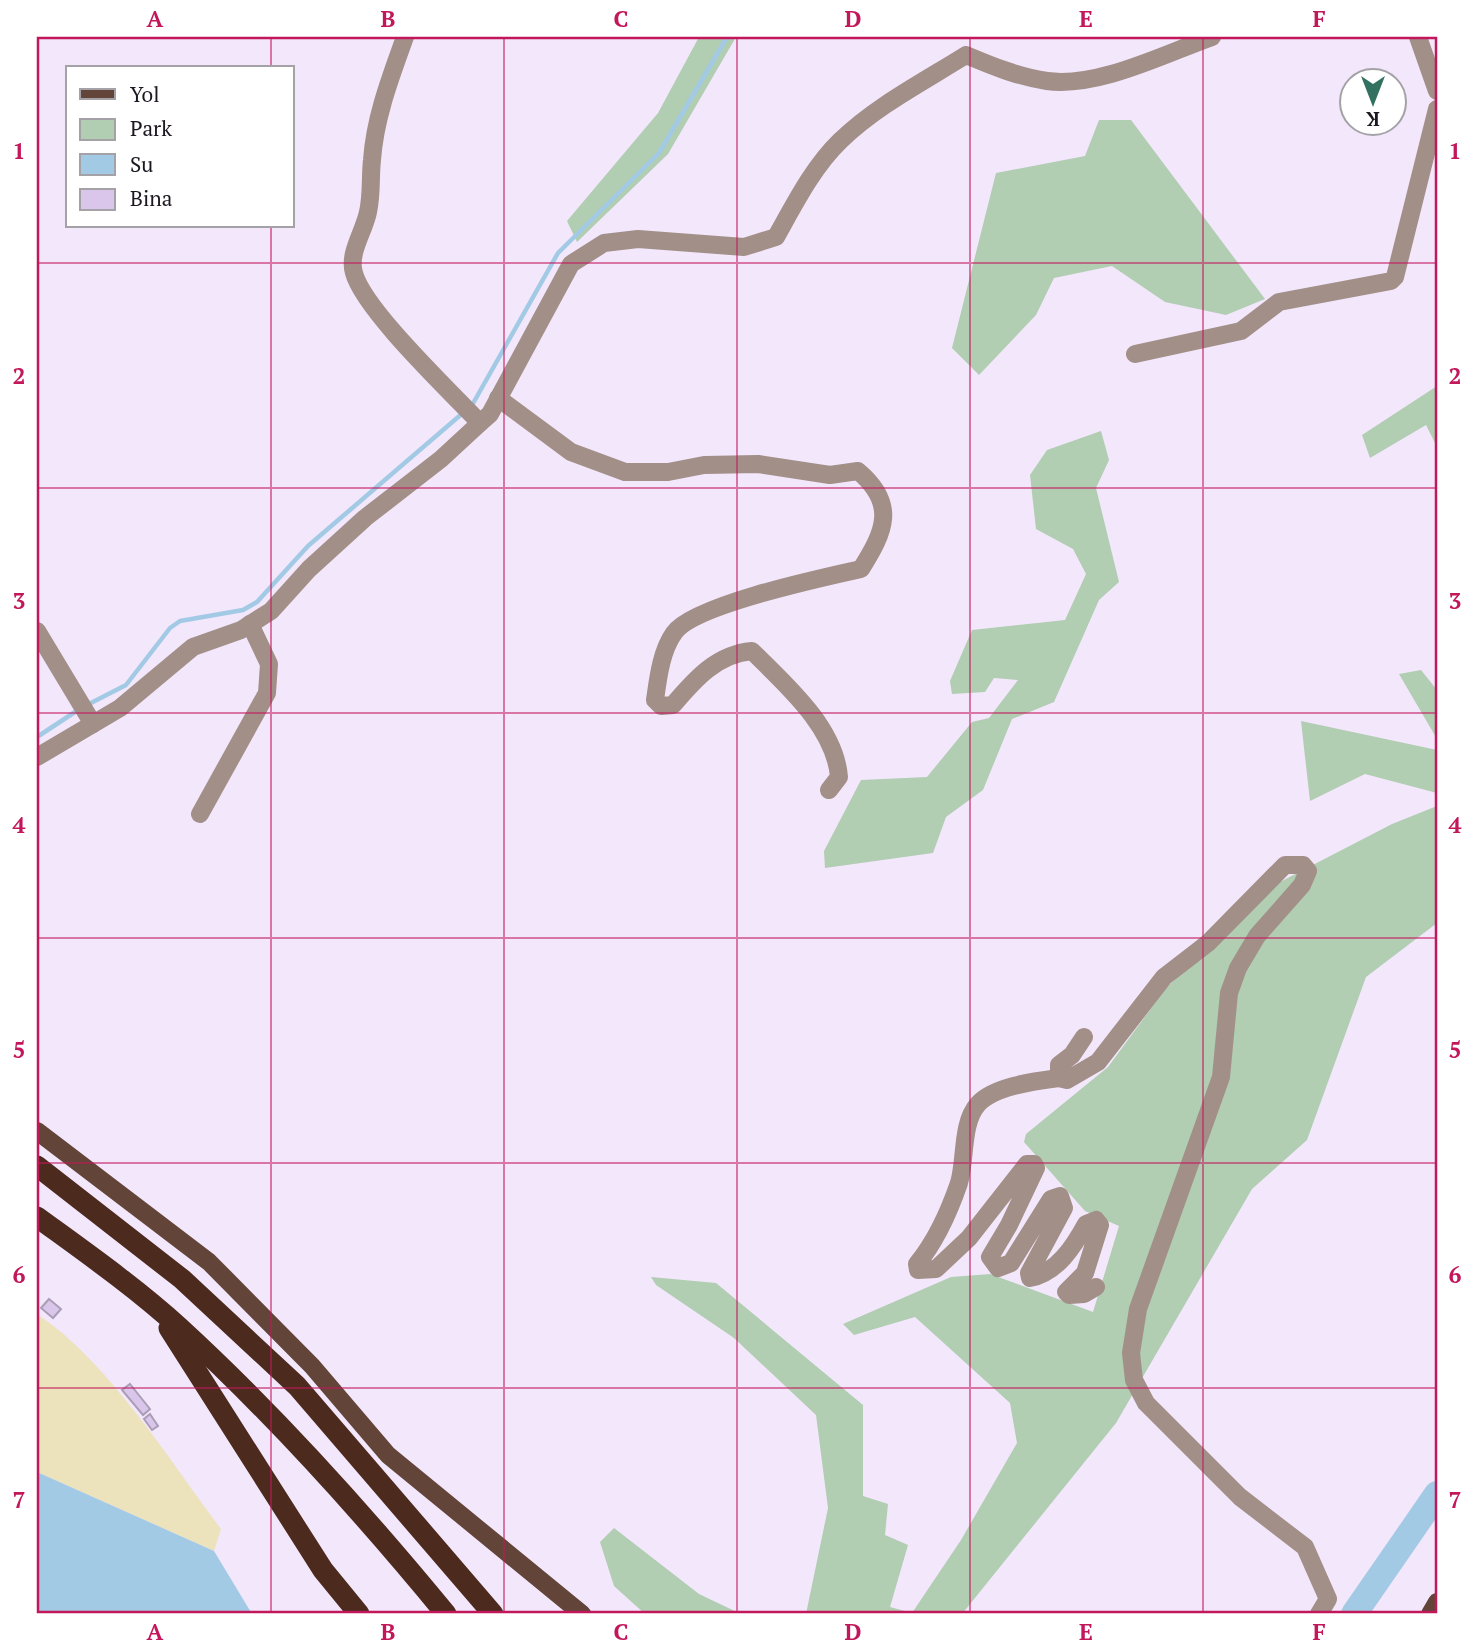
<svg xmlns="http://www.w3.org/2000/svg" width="1474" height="1651" font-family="'PT Serif',serif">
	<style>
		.green { fill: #b1cdb2 }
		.sand { fill: #ece3bd }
		.water { fill: #a3cae4 }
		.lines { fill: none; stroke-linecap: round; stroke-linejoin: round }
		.stream { stroke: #a3cae4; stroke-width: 4.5 }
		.river { stroke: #a3cae4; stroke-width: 26 }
		.building { fill: #dac6eb; stroke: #aa9db6; stroke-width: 2 }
		.minor { stroke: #a28f88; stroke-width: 18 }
		.major { stroke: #634439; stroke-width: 18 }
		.highway { stroke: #4c2a1e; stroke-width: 21 }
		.grid { fill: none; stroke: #c2185b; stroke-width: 2; stroke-opacity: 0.55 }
		.neatline { fill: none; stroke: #c2185b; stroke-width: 2.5 }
		.grid-label { font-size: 23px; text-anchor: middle; font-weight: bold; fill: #c2185b }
	</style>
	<rect width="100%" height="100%" fill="#f3e7fc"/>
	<g class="green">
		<path d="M699,37H736L668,154L577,242L567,221L658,113Z"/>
		<path d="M1099,120H1131L1265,299L1226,315L1165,302L1112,266L1054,278L1036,315L979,375L952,348L996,173L1085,156Z"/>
		<path d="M1437,386V447L1426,425L1370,458L1362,435Z"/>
		<path d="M1101,431L1109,460L1096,488L1119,582L1099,600L1054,702L1012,719L983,790L946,817L933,853L825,868L824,851L861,780L927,777L972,722L989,718L1018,680L994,678L985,692L952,694L950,681L972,630L1065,620L1086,574L1073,549L1036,529L1030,475L1047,450Z"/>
		<path d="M1421,670L1437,690V739L1399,674Z"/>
		<path d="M1301,721L1437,750V793L1365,774L1310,801Z"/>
		<path d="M1437,806V923L1366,977L1307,1140L1252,1189L1116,1423L962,1614H806L828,1508L816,1415L734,1338L656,1285L651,1277L716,1283L863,1405V1496L888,1504L885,1535L908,1545L890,1607L912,1613L961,1540L1017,1443L1010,1403L915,1317L854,1335L843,1324L951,1277L990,1274L1093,1312L1119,1226L1085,1211L1024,1142L1026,1134L1108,1067L1166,988L1280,882L1392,824Z"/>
		<path d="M614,1528L699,1594L741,1614H645L614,1586L600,1542Z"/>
	</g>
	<path class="sand" d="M37,1314C109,1362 169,1460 221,1529L214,1551L37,1472Z"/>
	<path class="water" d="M37,1472L214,1551L252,1614H37Z"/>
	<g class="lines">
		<g class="stream">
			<path d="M471,407L558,253L659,153L727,37"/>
			<path d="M85,706L126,685L170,628L180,621L243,610L257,602L308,546L464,412"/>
			<path d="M37,737L78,710"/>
		</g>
		<path class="river" d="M1354,1614L1437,1494"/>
	</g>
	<g class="building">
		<path d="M49,1299L61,1309L53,1318L41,1308Z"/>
		<path d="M130,1384L150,1409L143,1415L122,1390Z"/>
		<path d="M150,1414L158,1426L152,1430L144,1419Z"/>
	</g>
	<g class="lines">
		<g class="minor">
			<path d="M405,37C391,76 375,117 372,160C370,178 372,194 368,212C364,232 348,253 354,273C364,310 451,392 480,423"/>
			<path d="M1418,37L1437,91"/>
			<path d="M1135,354L1241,331L1279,302L1391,281L1395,277L1437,109"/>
			<path d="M498,398L571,452L625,472H668L704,465L758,464L830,475L858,471C897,504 885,531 861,569C825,577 693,605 674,633C661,651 658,679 655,700L661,706L673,705C695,679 717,654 752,651C786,685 835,727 839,777L829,790"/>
			<path d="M37,631L93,724"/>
			<path d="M37,757L120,708L193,647L241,630L271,611L309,569L365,518L441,459L480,423L490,414L571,264L604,243L638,239L744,247L776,237C794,205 813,167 840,141C876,106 923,82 966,55C992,66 1019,77 1047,81C1098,88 1164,54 1212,37"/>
			<path d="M200,814L267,693L269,664L250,624"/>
			<path d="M1084,1037L1072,1055L1059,1065V1078L1067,1080L1098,1062L1164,977L1208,943L1285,865H1303L1308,871L1302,885L1257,936L1238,968L1229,993L1221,1077L1138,1309L1131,1353L1134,1380L1146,1403L1240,1497L1305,1547L1328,1599L1319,1614"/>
			<path d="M1059,1078C1036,1081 994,1086 978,1104C961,1123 966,1160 959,1183C949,1212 936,1241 917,1264L918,1270L936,1269L969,1238L1027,1164H1034L1036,1168L1009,1225L990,1257L998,1268L1011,1263L1051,1199L1060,1196L1064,1208L1029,1273L1030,1278C1057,1273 1074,1246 1086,1224L1096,1220L1100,1225L1085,1273L1066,1292L1069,1295L1084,1294L1096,1287"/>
		</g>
		<g class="major">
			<path d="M37,1131L209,1262L312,1366L388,1455L582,1614"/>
			<path d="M1430,1614L1437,1602"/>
		</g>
		<g class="highway">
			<path d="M37,1166L182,1279L297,1386L493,1614"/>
			<path d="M37,1217C85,1252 135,1287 179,1327C276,1416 363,1513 446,1614"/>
			<path d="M169,1328L323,1570L359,1614"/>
		</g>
	</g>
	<path class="grid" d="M271,37V68M504,37V1614M737,37V1614M970,37V1614M1203,37V1614M271,226V1614M37,263H1437M37,488H1437M37,713H1437M37,938H1437M37,1163H1437M37,1388H1437"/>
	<rect width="1474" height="1651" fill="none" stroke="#ffffff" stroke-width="77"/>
	<rect x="66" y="66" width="228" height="161" fill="#ffffff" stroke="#a4a2a6" stroke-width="2"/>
	<rect x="80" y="89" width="35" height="10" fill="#634439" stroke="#a4a2a6" stroke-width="2"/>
	<text x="130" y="102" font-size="21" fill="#1c1720">Yol</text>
	<rect x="80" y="119" width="35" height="21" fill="#b1cdb2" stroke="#a4a2a6" stroke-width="2"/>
	<text x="130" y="136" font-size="21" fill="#1c1720">Park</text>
	<rect x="80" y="154" width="35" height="21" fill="#a3cae4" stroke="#a4a2a6" stroke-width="2"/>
	<text x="130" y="172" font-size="21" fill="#1c1720">Su</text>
	<rect x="80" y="189" width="35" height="21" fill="#dac6eb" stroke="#a4a2a6" stroke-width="2"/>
	<text x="130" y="206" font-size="21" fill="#1c1720">Bina</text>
	<g transform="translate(1373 102) rotate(180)"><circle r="33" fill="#ffffff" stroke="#a4a2a6" stroke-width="2"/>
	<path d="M0-5L12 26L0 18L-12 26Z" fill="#32715f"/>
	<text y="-10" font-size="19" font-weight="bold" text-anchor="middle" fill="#1c1720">K</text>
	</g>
	<rect x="38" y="38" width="1398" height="1574" class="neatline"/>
	<g class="grid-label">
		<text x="155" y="27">A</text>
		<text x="388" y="27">B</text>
		<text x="621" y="27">C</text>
		<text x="853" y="27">D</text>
		<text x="1086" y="27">E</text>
		<text x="1319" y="27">F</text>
		<text x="19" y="159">1</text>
		<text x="1455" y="159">1</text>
		<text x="19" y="384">2</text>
		<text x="1455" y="384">2</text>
		<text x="19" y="609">3</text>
		<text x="1455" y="609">3</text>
		<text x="19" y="833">4</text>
		<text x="1455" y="833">4</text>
		<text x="19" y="1058">5</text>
		<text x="1455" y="1058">5</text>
		<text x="19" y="1283">6</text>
		<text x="1455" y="1283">6</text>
		<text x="19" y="1508">7</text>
		<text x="1455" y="1508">7</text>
		<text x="155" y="1640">A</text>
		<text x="388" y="1640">B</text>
		<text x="621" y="1640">C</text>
		<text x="853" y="1640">D</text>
		<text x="1086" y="1640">E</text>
		<text x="1319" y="1640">F</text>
	</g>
</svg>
